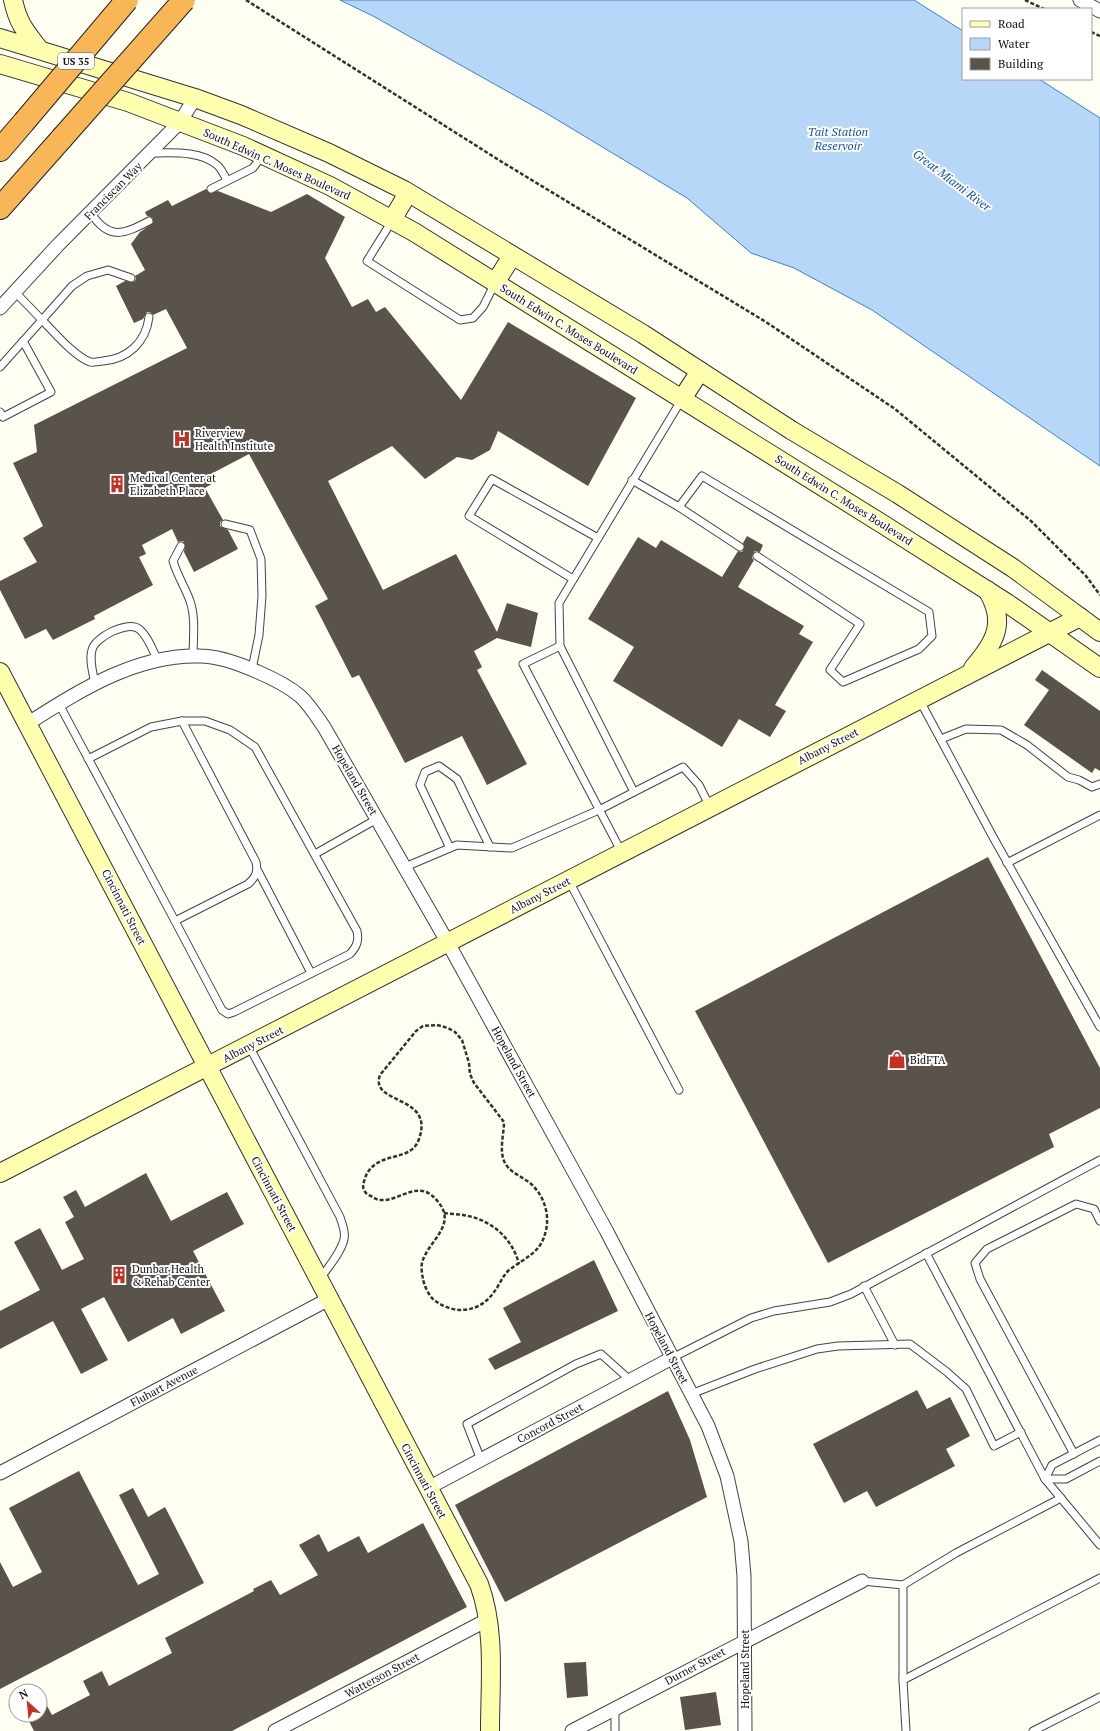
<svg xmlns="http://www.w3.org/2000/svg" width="1100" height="1731" font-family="'PT Serif',serif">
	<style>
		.water { fill: #b6d7f8; stroke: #3a82d2 }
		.building { fill: #59534c }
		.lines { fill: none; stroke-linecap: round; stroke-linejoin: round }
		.lane-casing { stroke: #434343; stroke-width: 9 }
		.street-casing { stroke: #434343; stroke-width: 15 }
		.secondary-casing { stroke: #323232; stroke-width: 20 }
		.highway-casing { stroke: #212121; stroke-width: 24 }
		.path { stroke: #323232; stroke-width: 2.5; stroke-dasharray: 4 2; stroke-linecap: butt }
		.lane { stroke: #fff; stroke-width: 7 }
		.street { stroke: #fff; stroke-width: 13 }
		.secondary { stroke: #feffae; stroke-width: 18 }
		.highway { stroke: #f9b657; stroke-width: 22 }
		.highway-bridge-casing { stroke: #212121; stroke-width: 24; stroke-linecap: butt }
		.highway-bridge { stroke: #f9b657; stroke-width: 22 }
		.labels { text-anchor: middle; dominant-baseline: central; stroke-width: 4; stroke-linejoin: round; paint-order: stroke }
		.shield { fill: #fff; stroke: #585858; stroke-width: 1 }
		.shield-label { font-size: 10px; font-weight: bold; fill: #101010 }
		.street-label { font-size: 11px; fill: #101010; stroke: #fff }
		.poi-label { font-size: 11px; fill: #101010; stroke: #fff; text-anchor: start }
		.water-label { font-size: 12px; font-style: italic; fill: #1354a8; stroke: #fff }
	</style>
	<rect width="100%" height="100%" fill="#fffef3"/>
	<path class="water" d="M340,0H914L963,31V79H1039L1100,118V466L872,310L794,268L751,253L687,198L546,113L373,16Z"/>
	<g class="building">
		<path d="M206,189L209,193L218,191L271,212L307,194L345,217L325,258L352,307L368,299L376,312L385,307L461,400L508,322L636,398L588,486L498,431L490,450L472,460L457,457L425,479L392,446L328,481L383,590L456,554L497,632L507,603L538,613L531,647L497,638L474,651L482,667L477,670L527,764L487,785L462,736L405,763L359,675L352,678L315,606L328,599L249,454L211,474L215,482L205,488L223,520L220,522V526L228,530L238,549L194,572L184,552L185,544L183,541L178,542L172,529L142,545L146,554L139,557L153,585L94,616L95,619L53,640L46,629L25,639L0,590V581L37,562L23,538L43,526L13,463L37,452L34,425L187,348L166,309L153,315L150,312H147L143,319L134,323L116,286L125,281L134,282L136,279L135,276L145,270L131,244L140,232L153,223V218L147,216L145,212L168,200L172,206Z"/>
		<path d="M747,536L763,545L760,552L755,551L753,554L752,558L754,560L738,587L804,626L799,634L813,642L775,705L786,711L770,737L739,719L722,747L613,681L634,647L588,619L638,537L656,548L661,540L722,577L738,551L742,552L744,549L743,543Z"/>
		<path d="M1042,670L1100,711V771L1095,768L1092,773L1024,725L1049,690L1035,680Z"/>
		<path d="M988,857L1100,1068V1108L1049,1134L1054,1147L828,1263L695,1011Z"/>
		<path d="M146,1173L171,1221L227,1192L244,1224L193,1251L225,1311L181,1334L173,1318L128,1342L104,1297L81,1309L108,1360L81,1374L53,1321L0,1349V1311L40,1290L14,1242L40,1228L62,1270L84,1259L65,1222L74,1217L63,1197L76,1190L85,1207Z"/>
		<path d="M594,1260L618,1311L495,1370L488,1359L521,1342L503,1308Z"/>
		<path d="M917,1390L927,1409L950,1397L970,1436L946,1449L955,1466L876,1507L867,1491L844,1503L813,1444Z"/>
		<path d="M668,1391L690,1440L707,1497L505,1602L455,1505Z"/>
		<path d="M79,1471L138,1585L159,1574L119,1495L133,1488L148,1517L165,1507L204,1583L0,1689V1562L13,1587L42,1572L9,1508Z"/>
		<path d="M423,1523L467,1607L232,1731H34L26,1715H40V1693L52,1715L90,1695L83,1681L102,1671L109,1686L172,1653L165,1638L254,1591L253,1589L271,1580L280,1595L318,1575L299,1545L319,1534L328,1552L359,1536L368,1553Z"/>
		<path d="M586,1662L588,1696L567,1698L564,1663Z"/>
		<path d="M716,1692L721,1725L685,1730L680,1697Z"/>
	</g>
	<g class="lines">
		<g class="lane-casing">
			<g id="lane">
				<path d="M150,153C171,153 200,150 217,165C221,168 224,175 227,180"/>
				<path d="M211,189L253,168L262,156"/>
				<path d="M91,213C109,241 124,234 149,221"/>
				<path d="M392,221L367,261L460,320L473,318L483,307L495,283"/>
				<path d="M131,278L108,270L87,276L72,286L42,320C54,332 74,356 90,362C94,363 99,361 103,361C128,359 146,342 149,317"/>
				<path d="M0,367L42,320L15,292"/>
				<path d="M0,412L3,417L51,392L23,341"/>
				<path d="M632,480L679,507L702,476L929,612L932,636L919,649L843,682L830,670L860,624L757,556"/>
				<path d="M679,507L740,547"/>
				<path d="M225,524L250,530L261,559L262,596L259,635L252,669"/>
				<path d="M181,546L173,561C177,575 185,587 190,601C196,618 193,639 193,657"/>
				<path d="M573,579L469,516L492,479L598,538"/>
				<path d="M95,684C93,673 89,660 92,650C95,637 128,620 139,629C148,636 153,651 158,661"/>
				<path d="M919,699L993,837L1100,1027"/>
				<path d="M59,704L175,921L248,884C256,877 258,872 256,862L182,721L151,727L88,759"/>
				<path d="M941,739L966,729L1001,730L1027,745L1068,777L1079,780L1092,787L1100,784"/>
				<path d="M634,792L683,767L699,785L710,807"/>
				<path d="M450,848L420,785L425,772L439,766L457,779L490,847"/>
				<path d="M622,853L523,664L560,646L559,603L682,399"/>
				<path d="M315,854L377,819"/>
				<path d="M1007,863L1100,815"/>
				<path d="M405,867L457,845L512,848L599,810L634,792L560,646"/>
				<path d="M258,871L311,973"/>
				<path d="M569,881L679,1090"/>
				<path d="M175,921L222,1010L228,1014L234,1012L350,954C357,946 359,941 357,931L255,747L230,730L205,721H182"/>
				<path d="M249,1046L340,1217C342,1224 346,1232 344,1239C341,1253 328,1267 320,1279"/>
				<path d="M926,1253L1045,1479L1100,1545"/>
				<path d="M864,1286L895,1345"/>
				<path d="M672,1358L751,1318L774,1311L830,1302L851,1294L1100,1160"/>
				<path d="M691,1394L755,1369L817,1349L838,1346L910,1344L947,1372L966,1389L994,1446L1021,1432"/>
				<path d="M1074,1454L980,1279L975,1263L987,1249L1076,1204L1094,1209L1100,1221"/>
				<path d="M481,1460L467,1424L576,1364L601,1354L630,1380"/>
				<path d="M1045,1479L1052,1465L1100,1440"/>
				<path d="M1045,1479H1066L1100,1461"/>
				<path d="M862,1581L903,1585V1680L906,1731"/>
				<path d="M903,1585L956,1553L1061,1498"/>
				<path d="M903,1680L1100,1578"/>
				<path d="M615,1709V1731"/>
				<path d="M1033,1731L1100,1697"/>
			</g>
		</g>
		<g class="street-casing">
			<g id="street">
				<path d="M1080,0L1100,11"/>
				<path d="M0,308L58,245L180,122L195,98"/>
				<path d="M27,724C79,691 136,654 200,656C219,656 240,664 258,672C272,678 288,686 300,696C309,704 317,717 324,727L448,943L606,1230L708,1426L727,1476L741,1541L744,1576L745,1731"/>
				<path d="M0,1473L329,1299"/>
				<path d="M428,1488L672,1358"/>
				<path d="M275,1731L489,1619"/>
				<path d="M572,1731L862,1581"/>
			</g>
		</g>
		<g class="secondary-casing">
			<g id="secondary">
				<path d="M13,0C18,23 25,31 39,49"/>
				<path d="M0,38L195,98L241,115L329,153L404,190L643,334L791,430L898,494L1013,568L1100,632"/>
				<path d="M0,64L128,102L243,146L330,186L414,232L884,525L1007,603L1100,668"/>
				<path d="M392,220L408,193"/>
				<path d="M495,283L512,256"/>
				<path d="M682,399L700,371"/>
				<path d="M973,668C995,643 1007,622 987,590"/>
				<path d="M0,672L479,1584C496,1630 490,1682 490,1731"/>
				<path d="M0,1173L1080,617"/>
			</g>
		</g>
		<g class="highway-casing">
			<g id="highway">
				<path d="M0,150L24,122"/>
				<path d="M0,208L62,138"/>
			</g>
		</g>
		<g class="path">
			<path d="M246,0L502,162L766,322L895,409L1031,521L1086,576L1100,595"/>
			<path d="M1025,0L1044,9"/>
			<path d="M1091,32L1100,36"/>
			<path d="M437,1025L448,1028L455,1032L462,1040L469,1063L470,1074L474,1083L504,1122C504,1133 500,1146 503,1158C507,1172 520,1175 530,1183C543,1194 550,1213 546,1230C541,1254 525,1257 508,1271C502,1277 499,1286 494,1292C479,1314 452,1315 433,1299C428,1294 424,1285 423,1279C422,1274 421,1268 422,1263C427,1242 457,1226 439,1203C419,1176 401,1202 380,1200C377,1200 374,1198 371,1196C368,1195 365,1193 364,1190C362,1186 364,1182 365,1178C376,1149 411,1164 419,1139C435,1094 369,1105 380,1075L416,1031L423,1026Z"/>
			<path d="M444,1213C450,1214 457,1214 463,1215C490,1219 512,1237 519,1264"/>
		</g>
		<use href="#lane" class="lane"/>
		<use href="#street" class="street"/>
		<use href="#secondary" class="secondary"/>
		<use href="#highway" class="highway"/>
		<g class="highway-bridge-casing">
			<g id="highway-bridge">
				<path d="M24,122L127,0"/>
				<path d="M62,138L184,0"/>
			</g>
		</g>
		<use href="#highway-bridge" class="highway-bridge"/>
	</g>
	<defs>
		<g id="hospital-bare" transform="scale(1.38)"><path d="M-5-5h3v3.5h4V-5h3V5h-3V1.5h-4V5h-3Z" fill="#c72f22" stroke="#fff" stroke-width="2.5" paint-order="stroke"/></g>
		<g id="building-bare" transform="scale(1.38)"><path d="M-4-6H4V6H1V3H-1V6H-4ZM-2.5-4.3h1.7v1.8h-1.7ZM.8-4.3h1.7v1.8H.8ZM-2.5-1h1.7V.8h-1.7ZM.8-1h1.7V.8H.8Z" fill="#c72f22" stroke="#fff" stroke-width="2.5" paint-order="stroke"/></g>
		<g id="shop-bare" transform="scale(1.38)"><path d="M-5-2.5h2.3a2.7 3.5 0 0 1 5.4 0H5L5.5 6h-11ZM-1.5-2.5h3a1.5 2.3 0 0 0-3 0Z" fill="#c72f22" stroke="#fff" stroke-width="2.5" paint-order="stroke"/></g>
	</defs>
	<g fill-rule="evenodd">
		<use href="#hospital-bare" x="182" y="439"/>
		<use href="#building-bare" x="117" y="484"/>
		<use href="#shop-bare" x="897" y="1060"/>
		<use href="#building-bare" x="119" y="1275"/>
	</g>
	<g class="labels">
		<rect class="shield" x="58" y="53" width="36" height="16" rx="3"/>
		<g class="shield-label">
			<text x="76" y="61">US 35</text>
		</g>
		<g class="street-label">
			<text transform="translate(277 164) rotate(24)">South Edwin C. Moses Boulevard</text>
			<text transform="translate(113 191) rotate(-45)">Franciscan Way</text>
			<text transform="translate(569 329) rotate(32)">South Edwin C. Moses Boulevard</text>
			<text transform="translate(844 500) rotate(32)">South Edwin C. Moses Boulevard</text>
			<text transform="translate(828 746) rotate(-27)">Albany Street</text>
			<text transform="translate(355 780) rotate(60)">Hopeland Street</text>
			<text transform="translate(540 895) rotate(-27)">Albany Street</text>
			<text transform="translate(124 907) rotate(63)">Cincinnati Street</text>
			<text transform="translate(253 1044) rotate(-27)">Albany Street</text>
			<text transform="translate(514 1062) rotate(61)">Hopeland Street</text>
			<text transform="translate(274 1194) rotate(62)">Cincinnati Street</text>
			<text transform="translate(667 1348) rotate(62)">Hopeland Street</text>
			<text transform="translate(164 1386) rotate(-28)">Fluhart Avenue</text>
			<text transform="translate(550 1423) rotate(-28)">Concord Street</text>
			<text transform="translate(424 1481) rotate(62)">Cincinnati Street</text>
			<text transform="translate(695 1666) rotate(-28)">Durner Street</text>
			<text transform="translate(745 1669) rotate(-90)">Hopeland Street</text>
			<text transform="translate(382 1675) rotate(-28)">Watterson Street</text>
		</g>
		<g class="poi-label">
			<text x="195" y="433">Riverview<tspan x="195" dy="13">Health Institute</tspan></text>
			<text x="130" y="478">Medical Center at<tspan x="130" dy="13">Elizabeth Place</tspan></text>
			<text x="910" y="1060">BidFTA</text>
			<text x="132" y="1269">Dunbar Health<tspan x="132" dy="13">&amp; Rehab Center</tspan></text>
		</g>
		<g class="water-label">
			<text x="838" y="131">Tait Station<tspan x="838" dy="14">Reservoir</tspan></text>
			<text transform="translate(952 180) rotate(37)">Great Miami River</text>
		</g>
	</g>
	<rect x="962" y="8" width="130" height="72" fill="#ffffff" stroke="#9f9f9f"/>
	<rect x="970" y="21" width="20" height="6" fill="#feffae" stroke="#9f9f9f"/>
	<text x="998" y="28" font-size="12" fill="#101010">Road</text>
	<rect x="970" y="38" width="20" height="12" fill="#b6d7f8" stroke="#9f9f9f"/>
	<text x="998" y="48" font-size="12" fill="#101010">Water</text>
	<rect x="970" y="58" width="20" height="12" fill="#59534c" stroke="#9f9f9f"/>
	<text x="998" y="68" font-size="12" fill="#101010">Building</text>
	<g transform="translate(28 1703) rotate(333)"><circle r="19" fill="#ffffff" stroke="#9f9f9f"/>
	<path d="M0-3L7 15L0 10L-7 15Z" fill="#c72f22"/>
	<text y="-6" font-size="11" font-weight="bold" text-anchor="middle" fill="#101010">N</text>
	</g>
</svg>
